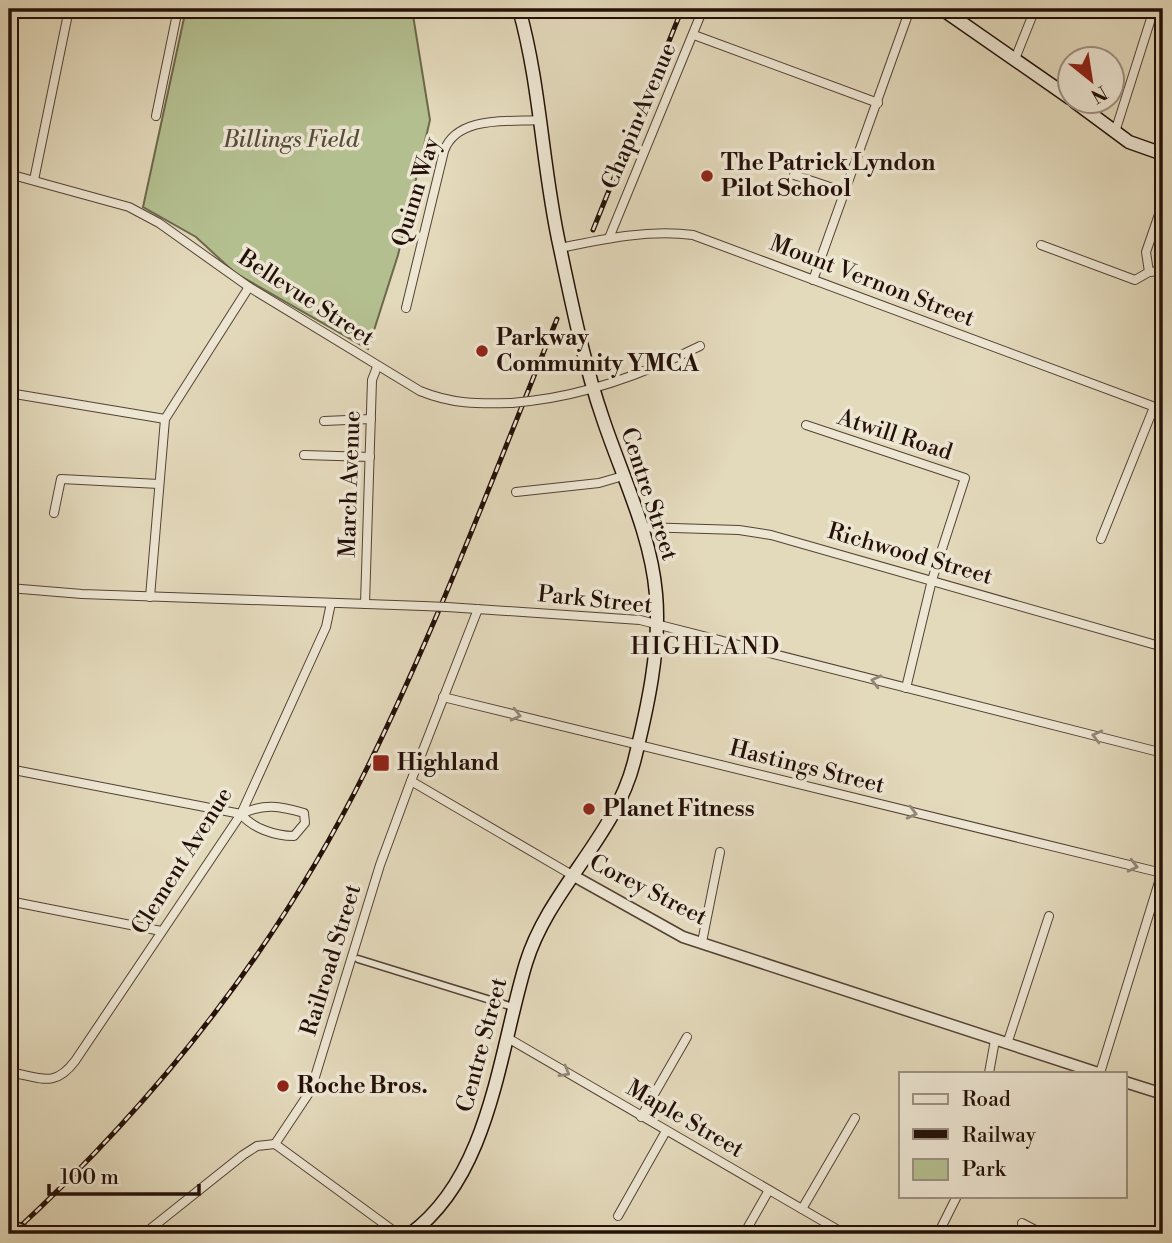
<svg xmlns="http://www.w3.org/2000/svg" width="1172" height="1243" font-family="'Libre Bodoni',serif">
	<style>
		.green { fill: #b4bf90; stroke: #6c684c; stroke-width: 2 }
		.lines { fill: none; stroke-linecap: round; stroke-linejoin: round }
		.pedestrian-casing { stroke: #544235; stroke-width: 9 }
		.minor-casing { stroke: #544235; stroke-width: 10 }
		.tertiary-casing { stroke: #544235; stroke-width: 13 }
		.secondary-casing { stroke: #241008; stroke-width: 15 }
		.pedestrian { stroke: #ede6d3; stroke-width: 6 }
		.minor { stroke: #ede6d3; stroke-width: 8 }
		.tertiary { stroke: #ede6d3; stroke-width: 10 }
		.secondary { stroke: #ede6d3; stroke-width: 12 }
		.rail-casing { stroke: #241008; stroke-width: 5 }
		.rail { stroke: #ede6d3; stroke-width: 2.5; stroke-dasharray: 8; stroke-linecap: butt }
		.minor-bridge-casing { stroke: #544235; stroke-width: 10; stroke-linecap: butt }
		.primary-bridge-casing { stroke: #241008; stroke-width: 15; stroke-linecap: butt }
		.minor-bridge { stroke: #ede6d3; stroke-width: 8 }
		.primary-bridge { stroke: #e2bc7e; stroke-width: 12 }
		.oneway { stroke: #938678 }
		.poi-dot { fill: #8f2418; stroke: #ede6d3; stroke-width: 2.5 }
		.labels { text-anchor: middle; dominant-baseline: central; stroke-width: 7; stroke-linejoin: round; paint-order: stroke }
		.street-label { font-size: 23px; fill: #241008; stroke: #ede6d3 }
		.park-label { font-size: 23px; font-style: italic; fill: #564d38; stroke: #ede6d3 }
		.poi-label { font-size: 23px; font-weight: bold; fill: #241008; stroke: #ede6d3; text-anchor: start }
		.neighbourhood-label { font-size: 24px; letter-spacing: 2px; fill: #241008; stroke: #ede6d3 }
	</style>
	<rect width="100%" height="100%" fill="#e3d9bb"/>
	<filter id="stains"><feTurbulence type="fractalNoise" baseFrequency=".00286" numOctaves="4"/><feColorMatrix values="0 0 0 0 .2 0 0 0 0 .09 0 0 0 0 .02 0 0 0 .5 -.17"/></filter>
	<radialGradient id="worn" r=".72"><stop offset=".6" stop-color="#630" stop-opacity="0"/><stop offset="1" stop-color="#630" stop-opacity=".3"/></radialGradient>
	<path class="green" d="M186,9H412L430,120L398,255L368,349L235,273L196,237L143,207Z"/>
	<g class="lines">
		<g class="pedestrian-casing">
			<path id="pedestrian" d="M358,959L513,1007"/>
		</g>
		<g class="minor-casing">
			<g id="minor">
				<path d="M694,35L878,103"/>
				<path d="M1015,59L1035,9"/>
				<path d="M156,116L178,9"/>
				<path d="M1115,132L1154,9"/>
				<path d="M9,174L129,207L159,223L249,287L420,391C452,404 477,404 512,403"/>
				<path d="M794,175L845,192"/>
				<path d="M34,180L69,9"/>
				<path d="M609,238L703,9"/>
				<path d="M1041,245L1135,280L1149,272L1163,271"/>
				<path d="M560,248C603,239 649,229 693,235L1163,410"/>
				<path d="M1149,272L1146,252L1163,203"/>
				<path d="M813,280L910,9"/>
				<path d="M406,308L444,151C457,115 509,122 541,120"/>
				<path d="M9,393L165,419"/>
				<path d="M530,401C590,394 646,373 700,346"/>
				<path d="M324,421L371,419"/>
				<path d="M806,425L965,478L932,580L906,688"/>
				<path d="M304,455L370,457"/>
				<path d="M516,492L599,483L623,476"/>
				<path d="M54,513L61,479L159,484"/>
				<path d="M641,527L739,530L771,535L1163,647"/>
				<path d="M1101,539L1154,407"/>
				<path d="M9,588L82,594L423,606"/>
				<path d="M150,597L165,419L249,287"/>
				<path d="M365,604L372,380L377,367"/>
				<path d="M447,607L640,620L1163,753"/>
				<path d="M478,609L411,781L572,875"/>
				<path d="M443,697L1162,873"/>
				<path d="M9,769L241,814C264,803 280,806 304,813L305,823L294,836C275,836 252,828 241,814"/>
				<path d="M9,901L161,931"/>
				<path d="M702,942L720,852"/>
				<path d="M506,1037L845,1234"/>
				<path d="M1007,1044L1049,916"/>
				<path d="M9,1072C40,1077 54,1089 75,1061L241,814L326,627L331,603"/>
				<path d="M989,1073L995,1040"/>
				<path d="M1100,1073L1163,869"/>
				<path d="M641,1117L687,1037"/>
				<path d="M275,1144L311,1090L380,865L411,781"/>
				<path d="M275,1144L398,1234"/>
				<path d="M802,1209L855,1118"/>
				<path d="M618,1216L666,1131"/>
				<path d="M1022,1223L1043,1234"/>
				<path d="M144,1234L243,1155L257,1146L275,1144"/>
				<path d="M744,1234L769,1190"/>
				<path d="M938,1234L957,1196"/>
			</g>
		</g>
		<g class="tertiary-casing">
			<g id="tertiary">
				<path d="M572,875L683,937L1098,1073"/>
				<path d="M1125,1082L1163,1094"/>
			</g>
		</g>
		<g class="secondary-casing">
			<g id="secondary">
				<path d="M942,9L1070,98"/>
				<path d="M1075,102L1129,142L1163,154"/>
				<path d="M410,1234C490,1176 499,1052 526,963C549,889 615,837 634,762C647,710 661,648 656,594C651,534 622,476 603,419C584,364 572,305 560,248C542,168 541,87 519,9"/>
			</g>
		</g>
		<use href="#pedestrian" class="pedestrian"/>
		<use href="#minor" class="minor"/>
		<use href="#tertiary" class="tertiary"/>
		<use href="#secondary" class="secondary"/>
		<g class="rail-casing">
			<g id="rail">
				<path d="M593,230L682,9"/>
				<path d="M12,1234C157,1101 280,944 367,768C439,622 496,469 557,319"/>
			</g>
		</g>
		<use href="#rail" class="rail"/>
		<g class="minor-bridge-casing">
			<g id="minor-bridge">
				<path d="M512,403L530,401"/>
				<path d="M423,606L447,607"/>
			</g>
		</g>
		<g class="primary-bridge-casing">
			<path id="primary-bridge" d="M10,1226L27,1233"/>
		</g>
		<use href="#minor-bridge" class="minor-bridge"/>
		<use href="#primary-bridge" class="primary-bridge"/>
	</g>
	<defs><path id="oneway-chevron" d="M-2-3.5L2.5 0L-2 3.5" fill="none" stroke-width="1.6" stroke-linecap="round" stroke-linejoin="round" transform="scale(1.75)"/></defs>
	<g class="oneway">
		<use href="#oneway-chevron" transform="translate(876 681) rotate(-166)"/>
		<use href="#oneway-chevron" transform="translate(516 715) rotate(14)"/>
		<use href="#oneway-chevron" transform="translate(1097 736) rotate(-166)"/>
		<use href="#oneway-chevron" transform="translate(912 813) rotate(14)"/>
		<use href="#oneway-chevron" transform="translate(1133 866) rotate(14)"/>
		<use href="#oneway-chevron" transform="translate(565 1072) rotate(30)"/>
	</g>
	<g class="poi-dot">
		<circle cx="707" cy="176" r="7"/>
		<circle cx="482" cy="351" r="7"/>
		<rect x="372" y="754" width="18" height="18" rx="3.5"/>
		<circle cx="589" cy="809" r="7"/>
		<circle cx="283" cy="1086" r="7"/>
	</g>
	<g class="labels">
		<g class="street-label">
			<text transform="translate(639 116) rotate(-67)">Chapin Avenue</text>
			<text transform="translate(416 192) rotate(-73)">Quinn Way</text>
			<text transform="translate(872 281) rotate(21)">Mount Vernon Street</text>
			<text transform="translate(306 298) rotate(33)">Bellevue Street</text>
			<text transform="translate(895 435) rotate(18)">Atwill Road</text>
			<text transform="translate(350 484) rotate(-88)">March Avenue</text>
			<text transform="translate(649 494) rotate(72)">Centre Street</text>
			<text transform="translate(910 554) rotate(16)">Richwood Street</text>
			<text transform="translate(595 600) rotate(6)">Park Street</text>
			<text transform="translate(807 767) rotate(14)">Hastings Street</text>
			<text transform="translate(182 861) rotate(-58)">Clement Avenue</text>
			<text transform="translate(648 890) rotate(27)">Corey Street</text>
			<text transform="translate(331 960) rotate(-73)">Railroad Street</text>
			<text transform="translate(482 1045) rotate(-75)">Centre Street</text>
			<text transform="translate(685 1119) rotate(30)">Maple Street</text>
		</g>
		<g class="park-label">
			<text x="291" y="140">Billings Field</text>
		</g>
		<g class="poi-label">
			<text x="721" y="163">The Patrick Lyndon<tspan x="721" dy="26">Pilot School</tspan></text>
			<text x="496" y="338">Parkway<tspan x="496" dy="26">Community YMCA</tspan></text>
			<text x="397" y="763">Highland</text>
			<text x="603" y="809">Planet Fitness</text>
			<text x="297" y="1086">Roche Bros.</text>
		</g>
		<g class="neighbourhood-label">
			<text x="706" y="647">HIGHLAND</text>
		</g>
	</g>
	<rect width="1172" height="1243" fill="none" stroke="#e3d9bb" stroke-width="35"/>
	<rect x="10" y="10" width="1151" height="1222" fill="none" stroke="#241008" stroke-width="3.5"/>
	<rect x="18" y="18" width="1137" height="1208" fill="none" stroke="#241008" stroke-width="2"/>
	<rect x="899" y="1072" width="228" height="126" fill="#ede6d3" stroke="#9d9082" stroke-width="2"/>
	<rect x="913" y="1094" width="35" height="10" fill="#ede6d3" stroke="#9d9082" stroke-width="2"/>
	<text x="962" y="1106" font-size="21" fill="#241008">Road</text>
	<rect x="913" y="1129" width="35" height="10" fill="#241008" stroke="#9d9082" stroke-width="2"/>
	<text x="962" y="1142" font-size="21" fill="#241008">Railway</text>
	<rect x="913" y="1159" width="35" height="21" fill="#b4bf90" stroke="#9d9082" stroke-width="2"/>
	<text x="962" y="1176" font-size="21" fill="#241008">Park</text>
	<g transform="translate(1091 80) rotate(150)"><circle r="33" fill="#ede6d3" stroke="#9d9082" stroke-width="2"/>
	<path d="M0-5L12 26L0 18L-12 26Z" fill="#8f2418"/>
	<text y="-10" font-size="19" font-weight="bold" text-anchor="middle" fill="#241008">N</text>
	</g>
	<path d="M49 1184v10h150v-10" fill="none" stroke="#241008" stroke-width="3.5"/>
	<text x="60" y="1184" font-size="21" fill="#241008" stroke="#ede6d3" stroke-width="5" paint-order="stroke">100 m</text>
	<rect width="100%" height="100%" filter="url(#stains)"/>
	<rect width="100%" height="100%" fill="url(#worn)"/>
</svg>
